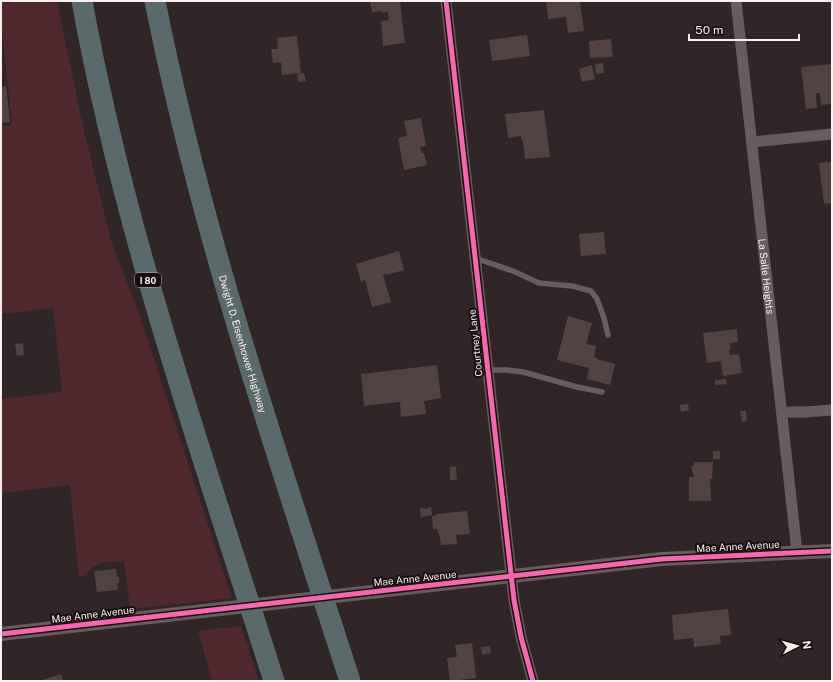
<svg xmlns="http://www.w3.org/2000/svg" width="833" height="682" font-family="'Public Sans',sans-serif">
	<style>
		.green { fill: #52282f }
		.building { fill: #524244 }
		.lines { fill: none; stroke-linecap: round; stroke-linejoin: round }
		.service { stroke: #665d5e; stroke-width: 5.5 }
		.minor { stroke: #665d5e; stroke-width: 11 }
		.tertiary { stroke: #665d5e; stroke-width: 14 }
		.motorway { stroke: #5a6969; stroke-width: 21 }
		.cycleway-casing { stroke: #160e0f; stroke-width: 8 }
		.cycleway { stroke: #f766af; stroke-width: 5 }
		.labels { text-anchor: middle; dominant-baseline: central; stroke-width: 4; stroke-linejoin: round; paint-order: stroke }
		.shield { fill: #160e0f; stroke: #b8acac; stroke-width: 1 }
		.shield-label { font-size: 9px; font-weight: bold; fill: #fdeff0 }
		.street-label { font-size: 10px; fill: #fdeff0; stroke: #160e0f }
	</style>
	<rect width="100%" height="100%" fill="#302628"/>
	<g class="green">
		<path d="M1,1H57L82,122L111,241L140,316L232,598L130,609L124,561C111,562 92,560 87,575L79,577L70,485L1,493V399L62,392L53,308L1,314V126L12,125L1,21Z"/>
		<path d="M241,626L259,681H212L198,631Z"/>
	</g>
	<g class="building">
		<path d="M370,1H400L405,43L383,46L381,21L389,20L388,12L382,13V11L372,12Z"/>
		<path d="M546,1H580L584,31L568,33L566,17L548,19Z"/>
		<path d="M527,35L530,56L492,61L489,40Z"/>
		<path d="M297,36L301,73L282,75L281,62L273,63L271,49H278L277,38Z"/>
		<path d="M611,39L613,57L590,58L589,41Z"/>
		<path d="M603,63L604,73L596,74L595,64Z"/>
		<path d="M832,64V104L821,105L820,93H816L817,108L806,109L801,67Z"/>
		<path d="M592,65L595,79L582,82L579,69Z"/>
		<path d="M304,73L306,81L298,82L297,74Z"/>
		<path d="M6,86L10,122L1,123V87Z"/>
		<path d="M544,110L550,157L525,159L523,141H522L521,136L508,138L505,114Z"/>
		<path d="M421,118L426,146L420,147L422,153H424L427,165L404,170L398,138L407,136L404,121Z"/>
		<path d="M831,162L832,173V203L824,204L819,163Z"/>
		<path d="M604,232L606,254L581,256L579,234Z"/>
		<path d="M399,251L404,270L387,275L386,274L383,275L391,302L372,307L365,280L361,282L356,264Z"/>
		<path d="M568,316L592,323L586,344L596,346L594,357L597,358V359L615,364L610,385L587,379L589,368L557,360Z"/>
		<path d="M737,329L738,342L730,343L731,350H729L730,355L739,354L742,373L723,376L721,361L707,363L703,333Z"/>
		<path d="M23,343L24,355L17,356L15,344Z"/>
		<path d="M437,365L441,398L424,401L426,414L401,417L400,402L364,406L361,374Z"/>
		<path d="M726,379L727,384L715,385V380Z"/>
		<path d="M688,404L689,410L681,412L680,405Z"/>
		<path d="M740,411H746L747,421L742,422Z"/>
		<rect x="713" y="451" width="7" height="8"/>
		<path d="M694,462H713L712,479H710L711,501H689V477H694L691,466H694Z"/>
		<path d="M456,466L457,480H450V467Z"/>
		<path d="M431,507L432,515L421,517L420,508H424V509Z"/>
		<path d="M467,511L470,534L456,535L457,544L441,545L440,536H439L437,529H433L432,516H436V514Z"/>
		<path d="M116,569L117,576L119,577V583H117L118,590L97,592L94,571Z"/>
		<path d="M728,609L731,635L720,636L721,644L694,647L693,638L674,640L672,615Z"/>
		<path d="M472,643L476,678L450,681L447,658L457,657L455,645Z"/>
		<path d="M490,646L491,653L482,655L481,647Z"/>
		<path d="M61,674L63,681H39Z"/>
	</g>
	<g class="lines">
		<g class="service">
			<path d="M475,258L513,271L539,283L572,286L591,291L597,299L604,318L608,335"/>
			<path d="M488,370H507L523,372L577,387L602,392"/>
		</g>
		<g class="minor">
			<path d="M446,1L514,600L521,637L533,681"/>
			<path id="s1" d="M736,1L797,552"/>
			<path d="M752,142L832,134"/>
			<path d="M782,412H805L832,410"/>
		</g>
		<path class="tertiary" d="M1,634L662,559L832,551"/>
		<g class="motorway">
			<path d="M82,1C124,233 203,457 274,681"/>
			<path id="s2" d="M155,1C201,233 278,457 350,681"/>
		</g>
		<g class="cycleway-casing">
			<g id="cycleway">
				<path d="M446,1L514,600L521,637L533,681"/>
				<path d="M1,634L662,559L832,551"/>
			</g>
		</g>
		<use href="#cycleway" class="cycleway"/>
	</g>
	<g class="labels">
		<rect class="shield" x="135" y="273" width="26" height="14" rx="3"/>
		<g class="shield-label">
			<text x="148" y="280">I 80</text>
		</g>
		<g class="street-label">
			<text stroke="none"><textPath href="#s1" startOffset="277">La Salle Heights</textPath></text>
			<text transform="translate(475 343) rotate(-96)">Courtney Lane</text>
			<text stroke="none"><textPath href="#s2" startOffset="354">Dwight D. Eisenhower Highway</textPath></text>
			<text transform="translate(738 546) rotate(-3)">Mae Anne Avenue</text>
			<text transform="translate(415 578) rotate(-6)">Mae Anne Avenue</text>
			<text transform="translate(93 614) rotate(-7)">Mae Anne Avenue</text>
		</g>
	</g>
	<rect width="833" height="682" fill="none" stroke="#fdeff0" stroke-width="4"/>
	<g transform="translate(797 646) rotate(84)" stroke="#160e0f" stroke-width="3" paint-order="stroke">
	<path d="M0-3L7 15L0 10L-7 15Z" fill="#fdeff0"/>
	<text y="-6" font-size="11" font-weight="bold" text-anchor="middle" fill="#fdeff0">N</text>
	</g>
	<path d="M689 34v6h110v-6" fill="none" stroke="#fdeff0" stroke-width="2"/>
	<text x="695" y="34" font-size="12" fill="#fdeff0" stroke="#160e0f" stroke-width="3" paint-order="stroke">50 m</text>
</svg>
